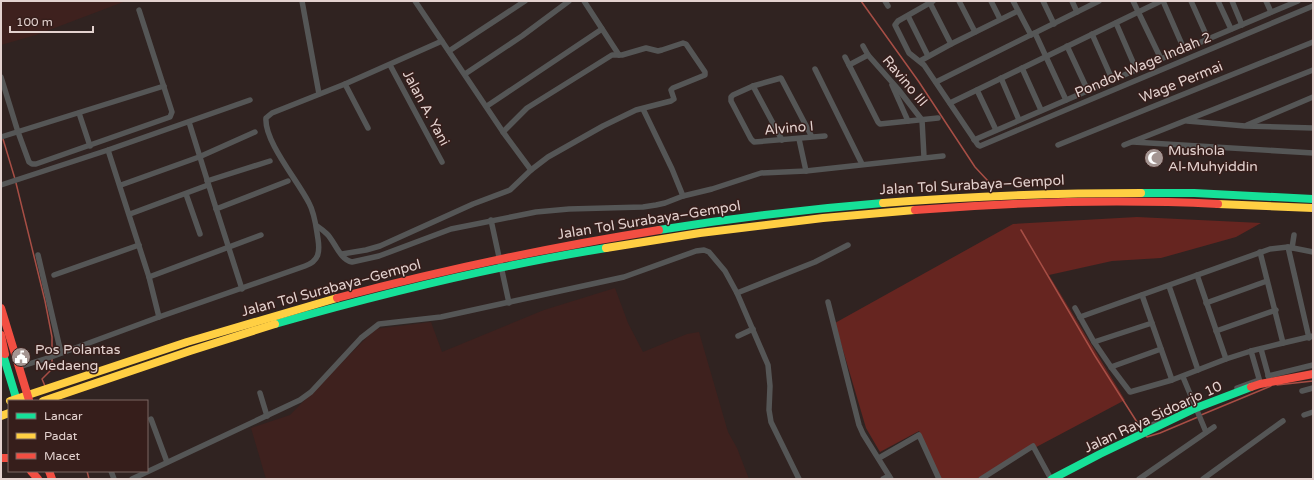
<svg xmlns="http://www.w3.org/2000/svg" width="1314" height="480" font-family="'Varela Round',sans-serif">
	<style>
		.built { fill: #3e211e }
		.green { fill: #662520 }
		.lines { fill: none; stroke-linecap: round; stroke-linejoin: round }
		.stream { stroke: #a74e45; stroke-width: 1.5 }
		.street { stroke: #555656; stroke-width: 5.5 }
		.fast { stroke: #16e098; stroke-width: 8 }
		.slow { stroke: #ffcf43; stroke-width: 8 }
		.jam { stroke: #f24e42; stroke-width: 8 }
		.labels { text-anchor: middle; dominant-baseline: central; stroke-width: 3; stroke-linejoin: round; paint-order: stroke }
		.street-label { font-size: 14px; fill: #e3d2cf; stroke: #361e1b }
		.poi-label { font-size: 14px; fill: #e3d2cf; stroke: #361e1b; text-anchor: start }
	</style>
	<rect width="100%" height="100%" fill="#302321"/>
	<g class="built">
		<path d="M1,1H126L36,35L1,45Z"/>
		<path d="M615,288L628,323L643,352L687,334L699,332L728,432L737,448L749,479H266L251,428L290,415L375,329L431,322L442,352L544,310Z"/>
	</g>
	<path class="green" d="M1137,217L1261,223L1236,237L1161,258L1112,261L1049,275L1125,400L976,479H940L919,431L880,452L866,428L835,323L1013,224Z"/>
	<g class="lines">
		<g class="stream">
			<path d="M861,1L919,82L975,167L988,181"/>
			<path d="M3,139L15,179"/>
			<path d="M16,183L45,301L52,337V355"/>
			<path d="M1021,230L1095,356L1142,430"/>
			<path d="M1277,385L1313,381"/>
			<path d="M45,386L42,379L52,369V359"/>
			<path d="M1201,415L1271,386"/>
			<path d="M1145,435L1147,437L1160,433L1198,417"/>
			<path d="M87,471L89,479"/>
		</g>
		<g class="street">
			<path d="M302,1L319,94"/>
			<path d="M415,1L503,132L531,170"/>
			<path d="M584,1L619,55"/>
			<path d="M885,1L888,6"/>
			<path d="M933,1L898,21L895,25L909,53L924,65L978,145L980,146L1313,6"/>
			<path d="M959,1L975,32"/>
			<path d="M991,1L1000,19"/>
			<path d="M1013,1L1031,35"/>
			<path d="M1043,1L1054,24"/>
			<path d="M1072,1L1077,12"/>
			<path d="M1133,1L1161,59"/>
			<path d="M1163,1L1184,49"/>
			<path d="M1191,1L1208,39"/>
			<path d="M1218,1L1231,29"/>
			<path d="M1232,1L1242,25"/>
			<path d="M1266,1L1271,12"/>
			<path d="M930,3L951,44"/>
			<path d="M908,16L928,56"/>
			<path d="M1116,23L1136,69"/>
			<path d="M1035,33L1066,100"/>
			<path d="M1092,34L1112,79"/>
			<path d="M863,46L868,55L898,89L922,120L924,157"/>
			<path d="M1067,46L1088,91"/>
			<path d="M449,51L525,1"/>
			<path d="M845,57L878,122L880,124L938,118"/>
			<path d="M920,61L951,44L1018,11"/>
			<path d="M390,65L442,162"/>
			<path d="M849,65L868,55"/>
			<path d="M1022,68L1041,110"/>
			<path d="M815,69L862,164"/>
			<path d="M465,74L522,36L569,1"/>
			<path d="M1,77L18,132L29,162L32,164H36L170,117L172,112L139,10"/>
			<path d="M1001,78L1019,120"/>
			<path d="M936,82L1099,1"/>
			<path d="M345,84L368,128"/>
			<path d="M892,85L908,121"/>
			<path d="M753,86L782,140"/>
			<path d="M977,90L996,130"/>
			<path d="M950,103L1161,1"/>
			<path d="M487,106L602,29"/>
			<path d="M643,109L672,169L683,196"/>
			<path d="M79,113L90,146"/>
			<path d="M1187,121L1245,126L1313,128"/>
			<path d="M189,122L214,202L242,289"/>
			<path d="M1247,125L1313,97"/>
			<path d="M1,137L164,86"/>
			<path d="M812,137L781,78L753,86L733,95L731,97V101L751,139L754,142L825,136"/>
			<path d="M799,139L806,171"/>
			<path d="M974,140L1161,59L1298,1"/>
			<path d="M1133,142L1313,153"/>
			<path d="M1058,145L1313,42"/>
			<path d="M1124,145L1313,70"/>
			<path d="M108,150L149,277L159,317"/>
			<path d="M207,181L270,161"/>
			<path d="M1,185L108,150L250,100"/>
			<path d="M121,185L199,157L255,132"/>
			<path d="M186,194L200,234"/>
			<path d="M216,209L288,181"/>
			<path d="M130,214L208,185"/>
			<path d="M491,220L509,303"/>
			<path d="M317,226C320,228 324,231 327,234C335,242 340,260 352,262L379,256L451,229L536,212L569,209L643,207L656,205L665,203L683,196L712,189L761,173L806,171L943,156"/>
			<path d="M1288,247L1309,338"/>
			<path d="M1292,248L1294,235"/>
			<path d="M1260,252L1283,343"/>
			<path d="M342,254L366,250L380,246L473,204L510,190L531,170L548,157L603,126L636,110L671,101L674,99L671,90L673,88L705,75V72L686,44L683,43L662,50L658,51L646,48L622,55H612L527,108L503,132"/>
			<path d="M38,255L61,353"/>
			<path d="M54,275L139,245"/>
			<path d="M1197,275L1226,359"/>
			<path d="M149,277L261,235"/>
			<path d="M1169,286L1198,370"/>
			<path d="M737,293L815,262L848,245"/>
			<path d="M1142,295L1172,380"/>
			<path d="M828,302L859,425L863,434L891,479"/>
			<path d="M1206,303L1267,281"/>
			<path d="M1075,308L1094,342L1111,367L1130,392L1172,380L1226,359L1251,351L1283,343L1313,336"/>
			<path d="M1080,317L1270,249L1288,247L1313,252"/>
			<path d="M1216,331L1276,310"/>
			<path d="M738,336L753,329"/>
			<path d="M1094,342L1152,323"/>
			<path d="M1261,349L1269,378"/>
			<path d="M1251,351L1260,382"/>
			<path d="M19,367L51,357L159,317L305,266C319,261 320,252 318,239C316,227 315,214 309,203C298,181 264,141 266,118L272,113L345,84L442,41"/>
			<path d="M1111,367L1161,349"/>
			<path d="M1268,376L1313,365"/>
			<path d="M1183,377L1206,432"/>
			<path d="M1237,388L1259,380"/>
			<path d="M1302,391L1313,388"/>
			<path d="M260,393L267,416"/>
			<path d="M1304,415L1313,412"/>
			<path d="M151,419L167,462"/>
			<path d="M1152,429V425L1163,420"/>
			<path d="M879,458L919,435L939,479"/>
			<path d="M111,471L114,479"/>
			<path d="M132,479L300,400L311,392L361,338L379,324L441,317L624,277L696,251L704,250L709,252L725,271L737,293L768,365L770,386L769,410L771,422L799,479"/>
			<path d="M883,479L889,476"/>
			<path d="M981,479L1033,446L1051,479"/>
			<path d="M1139,479L1214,427"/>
			<path d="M1203,479L1283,421"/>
		</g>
		<g class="fast">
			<path d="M1141,193H1194L1313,199"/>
			<path d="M659,230C733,218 808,209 883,203"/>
			<path d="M275,324C384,293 495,266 606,248"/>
			<path d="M1,348L17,401"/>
			<path d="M1052,479L1100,454L1196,408L1251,387"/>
		</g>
		<g class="slow">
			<path d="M883,203C969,196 1054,193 1141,193"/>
			<path d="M1218,204L1313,208"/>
			<path d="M606,248L700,233L823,218L915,210"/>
			<path d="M10,401L187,342L337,298"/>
			<path d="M43,401L190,351L275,324"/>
			<path d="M1,416L9,413"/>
		</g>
		<g class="jam">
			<path d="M915,210C1015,202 1117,199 1218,204"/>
			<path d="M337,298C443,270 551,247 659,230"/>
			<path d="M1,308L29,400"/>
			<path d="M1,335L5,354"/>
			<path d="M1251,387L1260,384L1313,374"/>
			<path d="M1,458H9"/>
			<path d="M31,471L38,479"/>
			<path d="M49,471L52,479"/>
		</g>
	</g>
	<defs>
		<g id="mosque-disc" transform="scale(1)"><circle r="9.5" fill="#a49592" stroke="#361e1b"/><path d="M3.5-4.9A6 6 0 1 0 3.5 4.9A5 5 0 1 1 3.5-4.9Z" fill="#fff"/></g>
		<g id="civic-disc" transform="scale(1)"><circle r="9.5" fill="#a49592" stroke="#361e1b"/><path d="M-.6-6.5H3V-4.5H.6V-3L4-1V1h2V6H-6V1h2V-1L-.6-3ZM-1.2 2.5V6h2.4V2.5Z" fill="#fff"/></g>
	</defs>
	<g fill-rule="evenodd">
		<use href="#mosque-disc" x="1154" y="158"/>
		<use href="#civic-disc" x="21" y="357"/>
	</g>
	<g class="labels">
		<g class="street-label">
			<text transform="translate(1143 65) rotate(-23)">Pondok Wage Indah 2</text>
			<text transform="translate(905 81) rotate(50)">Ravino III</text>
			<text transform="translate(1181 82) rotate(-22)">Wage Permai</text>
			<text transform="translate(426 108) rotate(62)">Jalan A. Yani</text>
			<text transform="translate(789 128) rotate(-5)">Alvino I</text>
			<text transform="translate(972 185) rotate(-3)">Jalan Tol Surabaya–Gempol</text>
			<text transform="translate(649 220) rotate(-9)">Jalan Tol Surabaya–Gempol</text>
			<text transform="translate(331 288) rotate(-15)">Jalan Tol Surabaya–Gempol</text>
			<text transform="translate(1153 417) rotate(-25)">Jalan Raya Sidoarjo 10</text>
		</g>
		<g class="poi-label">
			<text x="1168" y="150">Mushola<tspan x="1168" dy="16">Al-Muhyiddin</tspan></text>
			<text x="35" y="349">Pos Polantas<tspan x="35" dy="16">Medaeng</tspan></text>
		</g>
	</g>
	<rect width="1314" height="480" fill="none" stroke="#e3d2cf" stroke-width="4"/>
	<rect x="8" y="400" width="140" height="72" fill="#361e1b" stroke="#7b6663"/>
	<rect x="16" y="413" width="20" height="6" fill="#16e098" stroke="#7b6663"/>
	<text x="44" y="420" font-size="12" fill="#e3d2cf">Lancar</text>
	<rect x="16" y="433" width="20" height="6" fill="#ffcf43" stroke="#7b6663"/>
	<text x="44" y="440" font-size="12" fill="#e3d2cf">Padat</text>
	<rect x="16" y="453" width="20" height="6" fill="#f24e42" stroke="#7b6663"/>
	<text x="44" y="460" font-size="12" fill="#e3d2cf">Macet</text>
	<path d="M10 26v6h83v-6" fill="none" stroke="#e3d2cf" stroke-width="2"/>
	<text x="16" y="26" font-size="12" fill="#e3d2cf" stroke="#361e1b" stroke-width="3" paint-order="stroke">100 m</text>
</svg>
